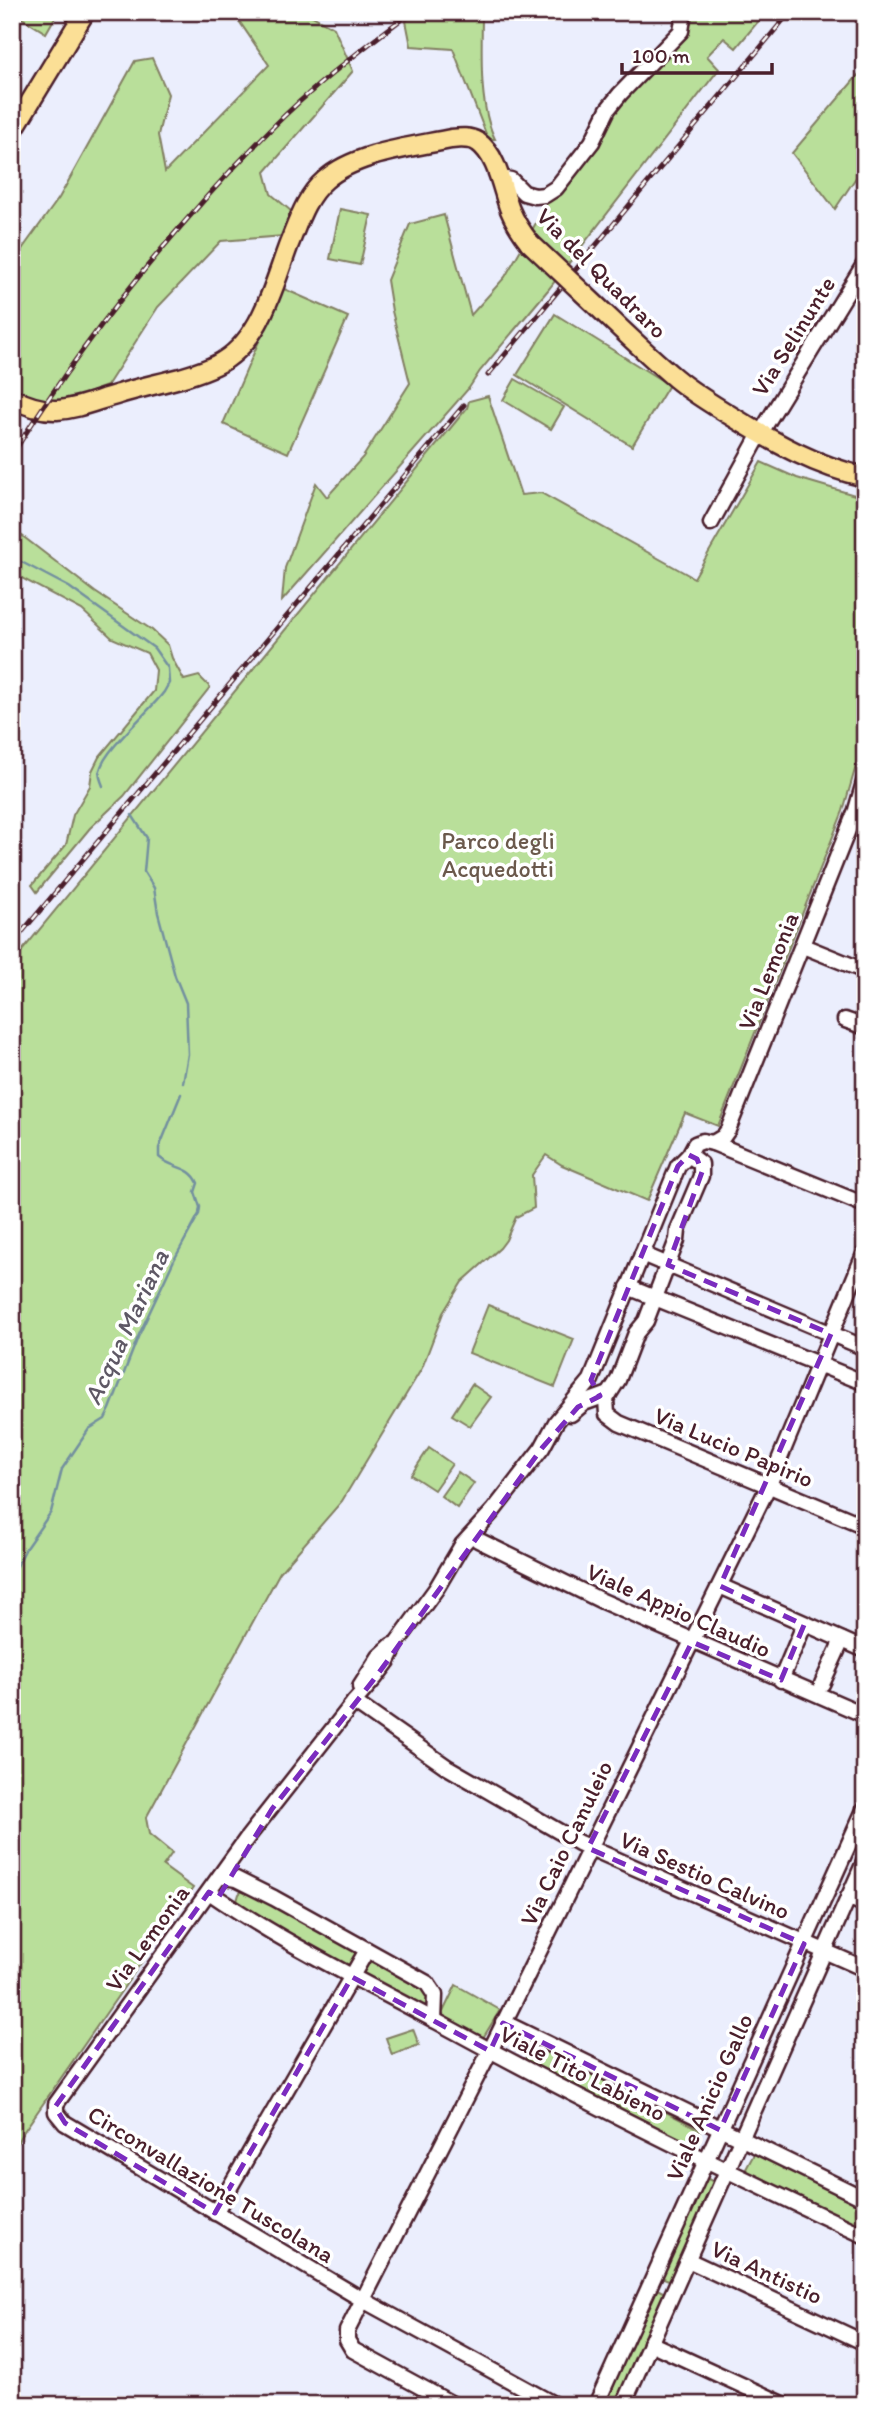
<svg xmlns="http://www.w3.org/2000/svg" width="877" height="2417" font-family="Itim,sans-serif">
	<style>
		.green { fill: #b9df9a; stroke: #827f62; stroke-width: 2 }
		.lines { fill: none; stroke-linecap: round; stroke-linejoin: round }
		.stream { stroke: #73909f; stroke-width: 2.5 }
		.minor-casing { stroke: #4a1f2b; stroke-width: 19 }
		.major-casing { stroke: #4a1f2b; stroke-width: 23 }
		.minor { stroke: #fff; stroke-width: 14 }
		.major { stroke: #fbdf96; stroke-width: 18 }
		.rail-casing { stroke: #4a1f2b; stroke-width: 5 }
		.rail { stroke: #fff; stroke-width: 2.5; stroke-dasharray: 8; stroke-linecap: butt }
		.major-bridge-casing { stroke: #4a1f2b; stroke-width: 23; stroke-linecap: butt }
		.major-bridge { stroke: #fbdf96; stroke-width: 18 }
		.marked { fill: none; stroke: #7b2cbf; stroke-width: 5; stroke-dasharray: 14 9; stroke-linejoin: round }
		.labels { text-anchor: middle; dominant-baseline: central; stroke-width: 7; stroke-linejoin: round; paint-order: stroke }
		.street-label { font-size: 24px; fill: #4a1f2b; stroke: #fff }
		.park-label { font-size: 24px; fill: #6b594c; stroke: #fff }
		.water-label { font-size: 26px; font-style: italic; fill: #5e5865; stroke: #fff }
	</style>
	<rect width="100%" height="100%" fill="#ebeefd"/>
	<filter id="ink" filterUnits="userSpaceOnUse"><feTurbulence type="fractalNoise" baseFrequency=".0143" numOctaves="2"/><feDisplacementMap in="SourceGraphic" scale="14" xChannelSelector="R" yChannelSelector="G"/><feConvolveMatrix kernelMatrix="1 2 1 2 8 2 1 2 1" color-interpolation-filters="sRGB"/></filter>
	<g filter="url(#ink)">
		<g class="green">
			<path d="M12,12H58L46,33Z"/>
			<path d="M236,12H313L309,14L334,28L353,71L265,172L271,194L291,211L284,236L221,241L158,307L107,386L55,405L18,395L12,390V263L59,198L135,61L152,58L168,94L158,135L165,172L269,65L235,15Z"/>
			<path d="M418,12H482C482,51 478,104 495,139H488L453,49L411,46L406,21Z"/>
			<path d="M672,12H766L736,48L724,38L707,56L719,69L548,290L480,371L469,388L282,601L285,568L316,483L327,497L363,457L410,383L392,311L387,280L410,224L444,215L471,315L505,277L556,188L608,109L681,31Z"/>
			<path d="M865,67V164L835,209L792,153Z"/>
			<path d="M340,209L371,215L360,265L330,259Z"/>
			<path d="M282,288L348,317L288,453L223,424Z"/>
			<path d="M555,314L669,385L632,446L517,375Z"/>
			<path d="M515,379L564,407L551,429L503,400Z"/>
			<path d="M488,396L521,495L541,493L694,578L761,462L797,478L865,498V735L843,811L718,1126L685,1113L647,1201L562,1165L546,1155L532,1175L534,1208L516,1217L506,1240L500,1248L462,1282L443,1313L422,1368L342,1501L280,1572L146,1818L149,1834L172,1853L163,1866L193,1888L20,2137L12,2156V963L467,408L469,401Z"/>
			<path d="M12,528L95,592L152,630L168,645L172,658L184,680L199,676L210,687L124,796L90,828L37,892L32,885L66,845L73,815L90,786L92,771L99,757L154,691L156,670L147,653L112,638L82,610L12,573Z"/>
			<path d="M488,1305L574,1339L555,1387L469,1353Z"/>
			<path d="M472,1384L491,1397L470,1426L452,1415Z"/>
			<path d="M429,1448L452,1464L434,1490L411,1475Z"/>
			<path d="M458,1472L474,1483L457,1508L441,1496Z"/>
			<path d="M244,1889L358,1952L351,1966L348,1967L239,1906L237,1901L239,1894Z"/>
			<path d="M371,1959L428,1990L429,2010L363,1975L362,1972Z"/>
			<path d="M456,1985L500,2010L483,2038L441,2016Z"/>
			<path d="M413,2029L419,2045L392,2055L386,2038Z"/>
			<path d="M534,2044L699,2129L700,2133L696,2143L690,2144L526,2060V2054L530,2046Z"/>
			<path d="M754,2154L865,2206V2228L747,2173L746,2169Z"/>
			<path d="M702,2176L716,2183L671,2281L661,2277Z"/>
			<path d="M655,2288L665,2293L617,2405H601Z"/>
		</g>
		<g class="lines">
			<g class="stream">
				<path d="M12,557L69,587L154,648L168,668L169,683L164,692C150,711 105,749 100,770C98,776 101,780 103,786"/>
				<path d="M132,815L147,838L144,872L154,888L158,913L175,976L186,1003L188,1054L183,1083"/>
				<path d="M12,1576L26,1548L51,1512L62,1469L89,1429L105,1419L110,1409L138,1337L174,1260L199,1214L200,1207L195,1192L198,1183C190,1165 172,1169 159,1157V1148L181,1094"/>
			</g>
			<g class="minor-casing">
				<g id="minor">
					<path d="M500,178L511,180L524,193L535,196L545,195L556,188L592,142L608,109L620,94L681,31L684,12"/>
					<path d="M711,523L760,434L865,263"/>
					<path d="M803,946L865,971"/>
					<path d="M845,1020L865,1027"/>
					<path d="M713,1143L723,1137L728,1130L856,810L865,779"/>
					<path d="M689,1155L701,1164V1176L678,1230L677,1240L646,1321L636,1333L618,1380L606,1399L607,1414L619,1423L865,1526"/>
					<path d="M642,1254L865,1348"/>
					<path d="M628,1287L865,1383"/>
					<path d="M571,1414L584,1403L609,1394"/>
					<path d="M478,1540L602,1601L865,1715"/>
					<path d="M720,1586L865,1650"/>
					<path d="M781,1680L804,1625"/>
					<path d="M822,1684L842,1640"/>
					<path d="M360,1687L379,1657L392,1645"/>
					<path d="M354,1702L447,1767L579,1843L865,1969"/>
					<path d="M220,1876L236,1879L274,1898L427,1983L435,1995L434,2020"/>
					<path d="M209,1892C280,1941 358,1979 434,2020C575,2097 719,2168 865,2236"/>
					<path d="M848,1897L865,1905"/>
					<path d="M503,2022L865,2199"/>
					<path d="M215,2213L367,1950"/>
					<path d="M688,2260L865,2343"/>
					<path d="M650,2343L785,2405"/>
					<path d="M454,2405L353,2350L347,2340V2331L490,2051L768,1487L865,1252"/>
					<path d="M555,2405L363,2300L65,2123L56,2112V2104L247,1838L354,1702L375,1678L388,1661L398,1641L436,1589L462,1545L493,1511L542,1448L556,1422L591,1380L678,1166L689,1155L695,1144L703,1141L713,1143L865,1205"/>
					<path d="M596,2405L865,1808"/>
					<path d="M623,2405L865,1860"/>
				</g>
			</g>
			<g class="major-casing">
				<g id="major">
					<path d="M12,132L85,12"/>
					<path d="M584,294C614,322 643,351 675,378C693,393 713,405 733,417C775,443 816,466 865,477"/>
					<path d="M12,398C54,421 77,406 119,394C151,384 187,379 216,365C261,343 273,286 289,244C298,222 306,196 325,180C355,153 413,147 451,139C460,138 470,137 478,142C498,156 502,190 510,210C515,222 522,233 530,243"/>
				</g>
			</g>
			<use href="#minor" class="minor"/>
			<use href="#major" class="major"/>
			<g class="rail-casing">
				<g id="rail">
					<path d="M488,375L790,12"/>
					<path d="M12,455C85,338 172,229 269,131C312,87 362,49 411,12"/>
					<path d="M12,944L464,405"/>
				</g>
			</g>
			<use href="#rail" class="rail"/>
			<g class="major-bridge-casing">
				<path id="major-bridge" d="M530,243L584,294"/>
			</g>
			<use href="#major-bridge" class="major-bridge"/>
		</g>
	</g>
	<path class="marked" d="M689,1155L697,1159L702,1172L668,1265L831,1334L720,1586L804,1625L781,1680L692,1642L588,1848L804,1944L720,2130L503,2023L490,2051L352,1977L215,2213L65,2123L55,2107L209,1892L218,1898L272,1809L375,1678L542,1448L578,1407L600,1396L591,1380L678,1166Z"/>
	<g class="labels">
		<g class="street-label">
			<text transform="translate(602 273) rotate(45)">Via del Quadraro</text>
			<text transform="translate(793 336) rotate(-58)">Via Selinunte</text>
			<text transform="translate(768 971) rotate(-68)">Via Lemonia</text>
			<text transform="translate(734 1447) rotate(23)">Via Lucio Papirio</text>
			<text transform="translate(679 1610) rotate(24)">Viale Appio Claudio</text>
			<text transform="translate(566 1843) rotate(-64)">Via Caio Canuleio</text>
			<text transform="translate(705 1875) rotate(24)">Via Sestio Calvino</text>
			<text transform="translate(147 1938) rotate(-54)">Via Lemonia</text>
			<text transform="translate(583 2073) rotate(27)">Viale Tito Labieno</text>
			<text transform="translate(709 2097) rotate(-66)">Viale Anicio Gallo</text>
			<text transform="translate(211 2184) rotate(31)">Circonvallazione Tuscolana</text>
			<text transform="translate(767 2272) rotate(25)">Via Antistio</text>
		</g>
		<g class="park-label">
			<text x="498" y="840">Parco degli<tspan x="498" dy="28">Acquedotti</tspan></text>
		</g>
		<g class="water-label">
			<text transform="translate(126 1327) rotate(-65)">Acqua Mariana</text>
		</g>
	</g>
	<rect width="877" height="2417" fill="none" stroke="#fff" stroke-width="42"/>
	<rect x="21" y="21" width="835" height="2375" fill="none" stroke="#4a1f2b" stroke-width="2.5" filter="url(#ink)"/>
	<path d="M622 63v10h150v-10" fill="none" stroke="#4a1f2b" stroke-width="3.5"/>
	<text x="632" y="63" font-size="21" fill="#4a1f2b" stroke="#ffffff" stroke-width="5" paint-order="stroke">100 m</text>
</svg>
